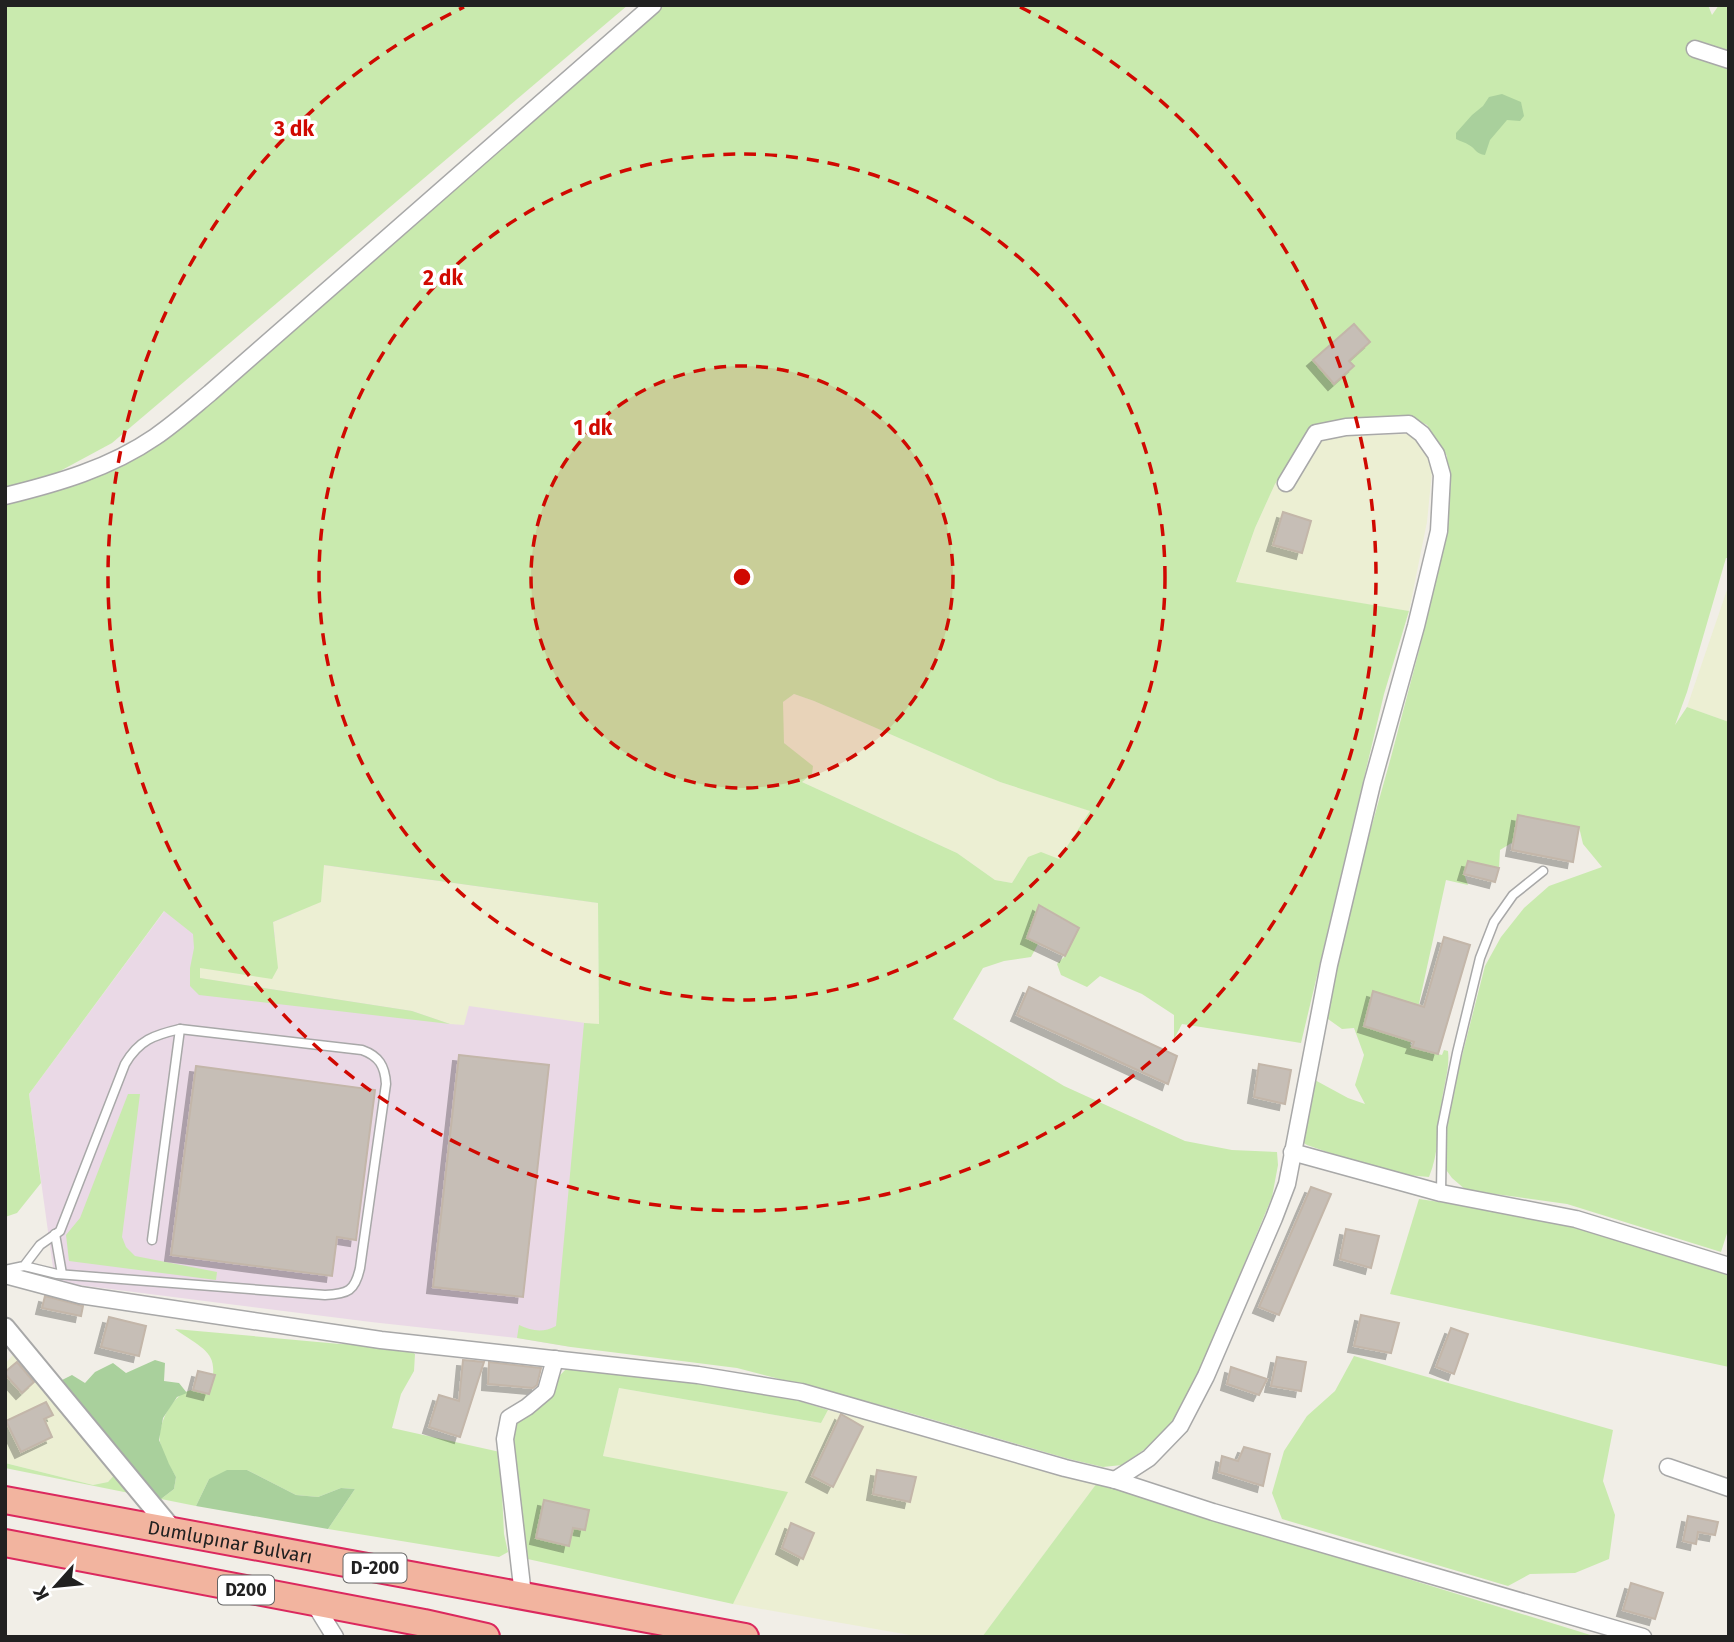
<svg xmlns="http://www.w3.org/2000/svg" width="1734" height="1642" font-family="'Fira Sans',sans-serif">
	<style>
		.industrial { fill: #ead9e6 }
		.farmland { fill: #ecefd3 }
		.grass { fill: #c9eaae; fill-rule: evenodd }
		.forest { fill: #a9d09c }
		.building { fill: #c6beb6; stroke: #c3b6a9; stroke-width: 2; filter: url(#shadow) }
		.lines { fill: none; stroke-linecap: round; stroke-linejoin: round }
		.service-casing { stroke: #a8a8a8; stroke-width: 11 }
		.minor-casing { stroke: #a8a8a8; stroke-width: 19 }
		.tertiary-casing { stroke: #a8a8a8; stroke-width: 23 }
		.trunk-casing { stroke: #db285e; stroke-width: 30 }
		.service { stroke: #fff; stroke-width: 8 }
		.minor { stroke: #fff; stroke-width: 16 }
		.tertiary { stroke: #fff; stroke-width: 19 }
		.trunk { stroke: #f2b49f; stroke-width: 26 }
		.ring { fill: none; stroke: #d00901; stroke-width: 3.5; stroke-dasharray: 12 9 }
		.labels { text-anchor: middle; dominant-baseline: central; stroke-width: 7; stroke-linejoin: round; paint-order: stroke }
		.shield { fill: #fff; stroke: #646464; stroke-width: 2 }
		.shield-label { font-size: 18px; font-weight: bold; fill: #212121 }
		.street-label { font-size: 19px; fill: #212121; stroke: #fff }
		.centre { fill: #d00901; stroke: #fff; stroke-width: 3.5 }
		.ring-label { font-size: 21px; text-anchor: middle; font-weight: bold; fill: #d00901; stroke: #fff; stroke-width: 7; stroke-linejoin: round; paint-order: stroke }
	</style>
	<defs>
		<filter id="shadow"><feDropShadow dx="-6" dy="6" stdDeviation="0" flood-color="#0004"/></filter>
	</defs>
	<rect width="100%" height="100%" fill="#f1eee7"/>
	<path class="industrial" d="M214,844L598,903L571,1347L517,1338L371,1322L55,1282L29,1094Z"/>
	<g class="farmland">
		<path d="M1407,434L1424,445L1433,462L1427,522L1409,611L1236,583L1255,528L1275,484L1302,443L1325,437Z"/>
		<path d="M1728,587H1729V722L1687,707Z"/>
		<path d="M794,694L814,701L1000,782L1091,811L1059,860L1028,857L1012,883L995,880L957,853L802,782L797,754L784,743L782,723L783,702Z"/>
		<path d="M323,865L598,903L599,1025L469,1006L464,1025L450,1024L412,1011L199,978L200,968L275,938L273,922L291,915Z"/>
		<path d="M18,1349L119,1470L108,1482L93,1485L5,1463V1364Z"/>
		<path d="M619,1388L821,1423L828,1410L1097,1483L982,1637H921L733,1604L787,1493L603,1456Z"/>
	</g>
	<g class="grass">
		<path d="M5,5H628L112,443L49,477L5,489Z"/>
		<path d="M663,5H1708L1712,15L1719,5H1729V558H1726L1687,692L1675,725L1687,707L1729,722V1227L1721,1252L1567,1204L1466,1190L1452,1178L1444,1167V1126L1485,966L1501,937L1524,908L1549,886L1602,867L1583,844L1579,827L1519,815L1513,842L1500,850L1499,868L1468,861L1464,874L1468,885L1446,880L1410,1045L1438,1054L1442,1055L1444,1050L1448,1051C1450,1067 1444,1085 1442,1100C1438,1126 1439,1153 1429,1177L1396,1174L1379,1170L1307,1145L1299,1140L1313,1079L1348,1098L1365,1104L1355,1085L1364,1055L1354,1028L1342,1029L1328,1019L1332,973L1337,966L1365,850L1391,757L1421,643L1446,531L1447,456L1427,425L1407,415L1302,443L1275,484L1255,528L1236,582L1409,611L1384,694L1301,1043L1182,1024L1174,1039V1015L1142,994L1100,976L1087,987L1061,975L1057,964L1065,956L1079,928L1040,905L1027,938L1038,944L1031,957L1004,961L983,968L953,1019L1064,1086L1185,1141L1232,1150L1277,1152L1278,1165L1272,1197L1201,1368L1170,1427L1145,1449L1122,1465L1103,1467L1069,1459L903,1411L737,1368L571,1347L517,1338L519,1325C532,1331 543,1333 556,1326L584,1023L599,1024L598,903L324,865L321,902L273,922L278,968L272,979L200,968V978L412,1011L450,1024L199,995L190,986V968L194,948L193,934L164,911L29,1094L41,1183L17,1213L5,1217V501L42,496L91,477L368,263ZM794,694L814,701L1000,782L1090,811L1059,859L1041,852L1028,857L1012,883L995,880L957,853L802,782L812,774L813,766L784,743L783,702Z"/>
		<path d="M128,1094H140L122,1237L126,1247L135,1256L217,1272L216,1280L69,1261L66,1235L80,1218Z"/>
		<path d="M1419,1199L1550,1218L1729,1273V1367L1390,1294Z"/>
		<path d="M175,1329L340,1344L400,1345L415,1354L414,1371L401,1394L392,1428L500,1452L504,1534L508,1552L499,1557L328,1529L355,1489L341,1488L318,1497L296,1495L247,1470L209,1479L196,1506L161,1499L174,1489L176,1477C170,1467 162,1454 160,1442C157,1424 174,1391 193,1390C198,1390 205,1393 209,1394C221,1352 207,1352 175,1329Z"/>
		<path d="M1354,1356L1613,1430L1603,1481L1615,1515L1609,1559L1575,1573L1530,1574L1508,1586L1282,1519L1272,1493L1284,1451L1307,1416L1335,1391Z"/>
		<path d="M570,1365L673,1377L786,1397L828,1410L821,1423L619,1388L603,1456L788,1492L733,1604L523,1558L512,1424Z"/>
		<path d="M5,1463L93,1485L108,1482L119,1470L129,1493L5,1468Z"/>
		<path d="M1097,1483L1597,1637H982Z"/>
	</g>
	<g class="forest">
		<path d="M1502,94L1521,102L1524,116L1520,121L1507,120L1490,140L1485,155C1476,154 1476,149 1469,145C1465,142 1461,142 1456,139V133L1472,115L1483,106L1489,97Z"/>
		<path d="M155,1360L165,1363L164,1381L179,1383L187,1393L177,1397L163,1418L159,1440L169,1464L176,1477L174,1489L161,1499L146,1488L83,1412L62,1380L72,1375L85,1383L95,1372L113,1363L126,1373Z"/>
		<path d="M227,1470H247L296,1495L318,1497L341,1488L355,1489L328,1529L196,1506L209,1479Z"/>
	</g>
	<g class="building">
		<path d="M1354,324L1370,342L1349,361L1354,366L1334,384L1313,360Z"/>
		<path d="M1283,512L1311,521L1302,553L1273,545Z"/>
		<path d="M1518,815L1579,827L1573,862L1512,850Z"/>
		<path d="M1468,861L1499,868L1495,882L1464,874Z"/>
		<path d="M1039,905L1079,928L1065,956L1027,938Z"/>
		<path d="M1444,937L1470,945L1438,1054L1412,1047L1414,1042L1364,1026L1373,991L1424,1007Z"/>
		<path d="M1029,987L1177,1056L1168,1084L1017,1015Z"/>
		<path d="M459,1055L549,1065L523,1297L433,1287Z"/>
		<path d="M1259,1064L1291,1070L1285,1104L1254,1097Z"/>
		<path d="M196,1066L375,1090L356,1240L337,1237L332,1276L171,1255Z"/>
		<path d="M1311,1187L1331,1194L1279,1315L1259,1307Z"/>
		<path d="M1346,1229L1379,1236L1371,1268L1340,1259Z"/>
		<path d="M45,1296L83,1306L81,1316L42,1308Z"/>
		<path d="M1361,1315L1399,1323L1391,1353L1354,1346Z"/>
		<path d="M109,1317L146,1326L139,1356L101,1347Z"/>
		<path d="M1451,1328L1468,1334L1454,1374L1436,1367Z"/>
		<path d="M1277,1357L1306,1362L1301,1391L1271,1386Z"/>
		<path d="M463,1360L484,1362L460,1437L429,1427L439,1395L459,1401Z"/>
		<path d="M17,1362L34,1382L22,1393L5,1374V1372Z"/>
		<path d="M489,1362L541,1368L537,1385L533,1388L488,1384Z"/>
		<path d="M1231,1367L1267,1379L1259,1395L1227,1384Z"/>
		<path d="M198,1371L215,1375L209,1394L193,1390Z"/>
		<path d="M46,1402L53,1415L44,1419L52,1437L21,1452L6,1421Z"/>
		<path d="M841,1414L863,1427L833,1487L812,1476Z"/>
		<path d="M1244,1447L1270,1454L1263,1486L1219,1472L1222,1456L1238,1461Z"/>
		<path d="M877,1470L916,1477L910,1502L873,1494Z"/>
		<path d="M544,1500L589,1510L585,1530L573,1528L569,1546L536,1538Z"/>
		<path d="M1688,1516L1718,1522L1715,1535L1698,1532L1696,1544L1683,1541Z"/>
		<path d="M791,1523L814,1533L803,1559L782,1548Z"/>
		<path d="M1631,1583L1663,1593L1655,1619L1623,1610Z"/>
	</g>
	<g class="lines">
		<g class="service-casing">
			<g id="service">
				<path d="M1441,1193L1442,1127L1457,1053L1480,958L1494,922L1513,895L1543,871"/>
				<path d="M55,1234L62,1274"/>
				<path d="M152,1240L180,1029"/>
				<path d="M5,1270L24,1266L57,1274L325,1295C348,1294 355,1291 360,1268L386,1084C385,1066 379,1056 362,1050L180,1029C154,1035 139,1040 125,1064L60,1231L40,1245L24,1266"/>
			</g>
		</g>
		<g class="minor-casing">
			<g id="minor">
				<path d="M1695,49L1729,60"/>
				<path d="M5,496C58,483 110,468 155,437C174,424 192,408 210,393L653,5"/>
				<path d="M1292,1152L1441,1193L1576,1219L1729,1266"/>
				<path d="M5,1275L80,1295L381,1340L698,1375L801,1392L1065,1468L1115,1480L1213,1512L1643,1637"/>
				<path d="M1668,1467L1729,1488"/>
				<path d="M1115,1480L1149,1458L1180,1426L1206,1376L1274,1218L1287,1184L1329,965L1372,784L1416,626L1439,531L1442,475L1436,454L1422,434L1409,424L1346,427L1316,433L1286,483"/>
				<path d="M523,1595L505,1439L509,1418L527,1407L546,1391L555,1359"/>
				<path d="M314,1603L335,1637"/>
			</g>
		</g>
		<g class="tertiary-casing">
			<path id="tertiary" d="M5,1328L173,1531"/>
		</g>
		<g class="trunk-casing">
			<g id="trunk">
				<path id="s1" d="M5,1500L745,1637"/>
				<path d="M5,1543L424,1623L486,1637"/>
			</g>
		</g>
		<use href="#service" class="service"/>
		<use href="#minor" class="minor"/>
		<use href="#tertiary" class="tertiary"/>
		<use href="#trunk" class="trunk"/>
	</g>
	<circle cx="742" cy="577" r="211" fill="#d00901" fill-opacity=".12"/>
	<g class="ring">
		<circle cx="742" cy="577" r="211"/>
		<circle cx="742" cy="577" r="423"/>
		<path d="M1020 7A634 634 0 1 1 464 7"/>
	</g>
	<g class="labels">
		<g class="shield">
			<rect x="343.5" y="1553.5" width="63" height="29" rx="5"/>
			<rect x="218" y="1575.5" width="56" height="29" rx="5"/>
		</g>
		<g class="shield-label">
			<text x="375" y="1568">D-200</text>
			<text x="246" y="1590">D200</text>
		</g>
		<g class="street-label">
			<text stroke="none"><textPath href="#s1" startOffset="229">Dumlupınar Bulvarı</textPath></text>
		</g>
	</g>
	<circle cx="742" cy="577" r="10" class="centre"/>
	<g class="ring-label">
		<text x="294" y="136">3 dk</text>
		<text x="443" y="285">2 dk</text>
		<text x="593" y="435">1 dk</text>
	</g>
	<rect width="1734" height="1642" fill="none" stroke="#212121" stroke-width="14"/>
	<g transform="translate(56 1586) rotate(243)" stroke="#ffffff" stroke-width="5" paint-order="stroke">
	<path d="M0-5L12 26L0 18L-12 26Z" fill="#212121"/>
	<text y="-10" font-size="19" font-weight="bold" text-anchor="middle" fill="#212121">K</text>
	</g>
</svg>
